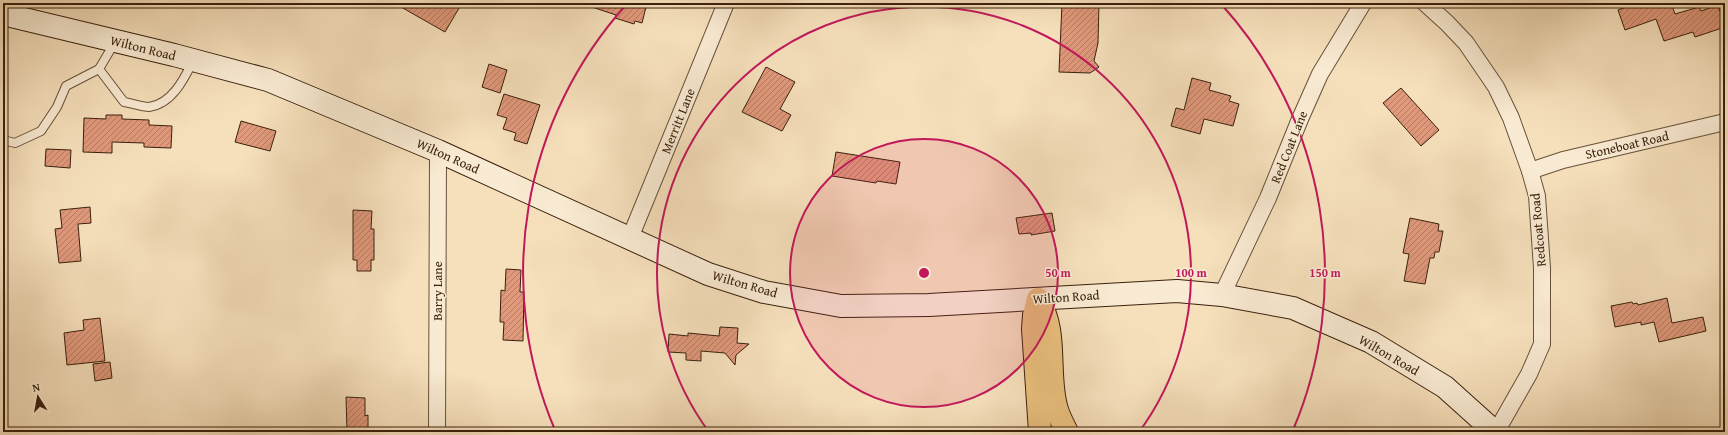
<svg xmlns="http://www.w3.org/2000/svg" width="1728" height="435" font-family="'Gentium Book Plus',serif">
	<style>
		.building { fill: url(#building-hatch); stroke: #3a200d }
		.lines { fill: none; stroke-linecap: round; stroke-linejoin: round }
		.lane-casing { stroke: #695039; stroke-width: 10 }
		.street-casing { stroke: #695039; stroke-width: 18 }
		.secondary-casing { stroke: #3a200d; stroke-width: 24 }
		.highway-casing { stroke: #3a200d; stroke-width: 24 }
		.lane { stroke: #f9ebd3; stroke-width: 8 }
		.street { stroke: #f9ebd3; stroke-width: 16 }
		.secondary { stroke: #f9ebd3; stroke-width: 22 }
		.highway { stroke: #ebc07e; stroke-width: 22 }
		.ring { fill: none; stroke: #c2185b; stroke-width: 2 }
		.labels { text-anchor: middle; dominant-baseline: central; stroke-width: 3; stroke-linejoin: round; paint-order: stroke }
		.street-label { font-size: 13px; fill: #3a200d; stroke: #f9ebd3 }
		.centre { fill: #c2185b; stroke: #f9ebd3; stroke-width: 2 }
		.ring-label { font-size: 12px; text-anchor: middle; font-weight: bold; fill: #c2185b; stroke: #f9ebd3; stroke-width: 3; stroke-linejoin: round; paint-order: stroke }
	</style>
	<defs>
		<pattern id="building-hatch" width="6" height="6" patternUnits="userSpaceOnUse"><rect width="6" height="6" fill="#e0997b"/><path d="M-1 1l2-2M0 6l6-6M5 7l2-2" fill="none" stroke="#b77c63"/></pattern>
	</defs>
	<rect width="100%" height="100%" fill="#f6e0bc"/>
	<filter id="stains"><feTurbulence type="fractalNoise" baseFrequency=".005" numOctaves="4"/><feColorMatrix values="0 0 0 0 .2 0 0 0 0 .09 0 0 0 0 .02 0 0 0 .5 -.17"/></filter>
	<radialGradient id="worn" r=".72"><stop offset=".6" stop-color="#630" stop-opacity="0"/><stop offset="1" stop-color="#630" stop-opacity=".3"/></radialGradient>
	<g class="building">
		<path d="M394,3H462L445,32Z"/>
		<path d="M590,3H633L646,7L642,23L635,21L634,24L615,18L616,15L589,6Z"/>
		<path d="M1062,3H1099L1098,43L1094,61L1099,67L1090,73L1059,72Z"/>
		<path d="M1637,3H1671L1675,14L1699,7L1701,11L1718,5L1725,27L1695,37L1693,32L1664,41L1656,19L1625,30L1618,10Z"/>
		<path d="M489,64L507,70L500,93L482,87Z"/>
		<path d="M766,67L795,82L780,109L791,115L782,131L742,112Z"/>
		<path d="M1192,78L1211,83L1209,90L1231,96L1229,101L1239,104L1233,126L1204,119L1200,134L1171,126L1176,108L1184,110Z"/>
		<path d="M1401,88L1439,130L1421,146L1383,103Z"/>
		<path d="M504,94L540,105L527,144L514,140L516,133L503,129L507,118L497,115Z"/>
		<path d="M106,115H122V119L149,120V125L172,126L171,148L144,147V143L112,142V153L83,152L84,118L106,119Z"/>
		<path d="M241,121L276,131L270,151L235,142Z"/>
		<path d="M46,149L71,150L70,168L45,166Z"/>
		<path d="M836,152L900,162L896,184L877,181L876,183L832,176Z"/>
		<path d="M90,207L91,223L78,224L81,261L59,263L55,229L62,228L60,210Z"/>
		<path d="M353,210L372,211L371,229H374V260H371V271H357V260H353Z"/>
		<path d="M1052,213L1055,231L1031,235V233L1019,234L1016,218Z"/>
		<path d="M1410,218L1439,224L1438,231H1443L1439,252H1435L1434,258H1430L1425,284L1404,281L1409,254L1403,253Z"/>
		<path d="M506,269L521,270L520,292H524L523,341L503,340L504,322H500L501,290L505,291Z"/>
		<path d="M1667,298L1672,323L1703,317L1706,331L1659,342L1654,322L1641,325V322L1615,327L1611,306L1632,302L1633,304L1637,303L1638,305Z"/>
		<path d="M100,318L105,361L67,365L64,333L84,330L83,320Z"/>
		<path d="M720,327L738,328L737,343L749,344L736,355L735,365L725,353L701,351V361L686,360V353L668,352L669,334L688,336V333L719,336Z"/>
		<path d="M110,362L112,378L95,381L93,364Z"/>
		<path d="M346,397L365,398V416L368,415V432H347Z"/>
	</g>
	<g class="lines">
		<g class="lane-casing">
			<g id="lane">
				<path d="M99,69L124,102C131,103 142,107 149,107C172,104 184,79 193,61"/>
				<path d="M3,140L15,143L41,131L57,107L66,86L99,69L115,42"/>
			</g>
		</g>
		<g class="street-casing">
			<g id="street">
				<path d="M1425,3L1447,23L1466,43L1496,87L1511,118L1530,171L1537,196L1542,268V344L1529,374L1496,432"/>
				<path d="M1530,171L1563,160L1725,122"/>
				<path d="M630,238L726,3"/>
				<path d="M1222,295L1268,198L1300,119L1320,74L1363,3"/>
				<path d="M437,432L438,151"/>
			</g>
		</g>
		<g class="secondary-casing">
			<path id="secondary" d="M3,14L174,55L268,80L438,151L708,274L764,292L841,306L929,305L1177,291L1222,295L1293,308L1371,342L1445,387L1495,432"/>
		</g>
		<g class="highway-casing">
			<g id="highway">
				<path d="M1038,299C1058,331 1047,371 1056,406C1058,415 1063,424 1067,432"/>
				<path d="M1038,299L1034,315L1033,329L1040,432"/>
			</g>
		</g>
		<use href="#lane" class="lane"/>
		<use href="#street" class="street"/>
		<use href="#secondary" class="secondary"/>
		<use href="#highway" class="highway"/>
	</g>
	<circle cx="924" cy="273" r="134" fill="#c2185b" fill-opacity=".12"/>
	<g class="ring">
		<circle cx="924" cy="273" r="134"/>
		<path d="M709 432A267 267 0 1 1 1139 432"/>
		<path d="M555 430A401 401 0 0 1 626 5M1222 5A401 401 0 0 1 1293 430"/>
	</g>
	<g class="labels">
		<g class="street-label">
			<text transform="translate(143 48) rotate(14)">Wilton Road</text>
			<text transform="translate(678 121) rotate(-68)">Merritt Lane</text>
			<text transform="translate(1627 145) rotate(-13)">Stoneboat Road</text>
			<text transform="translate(1289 147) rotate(-68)">Red Coat Lane</text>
			<text transform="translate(448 156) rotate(24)">Wilton Road</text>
			<text transform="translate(1538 230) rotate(-95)">Redcoat Road</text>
			<text transform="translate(745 284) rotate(16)">Wilton Road</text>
			<text transform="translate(437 291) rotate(-90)">Barry Lane</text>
			<text transform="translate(1066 297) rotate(-4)">Wilton Road</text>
			<text transform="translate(1389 355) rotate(30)">Wilton Road</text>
		</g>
	</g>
	<circle cx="924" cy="273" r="6" class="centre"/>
	<g class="ring-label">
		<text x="1058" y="277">50 m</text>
		<text x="1191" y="277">100 m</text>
		<text x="1325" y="277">150 m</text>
	</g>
	<rect width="1728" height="435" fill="none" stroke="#f6e0bc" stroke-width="16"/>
	<rect x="4" y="4" width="1720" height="427" fill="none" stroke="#3a200d" stroke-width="2"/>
	<rect x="8" y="8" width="1712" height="419" fill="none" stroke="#3a200d"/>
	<g transform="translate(38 397) rotate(349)" stroke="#f9ebd3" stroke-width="3" paint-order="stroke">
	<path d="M0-3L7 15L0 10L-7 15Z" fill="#3a200d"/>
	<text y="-6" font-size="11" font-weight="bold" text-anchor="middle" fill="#3a200d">N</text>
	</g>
	<rect width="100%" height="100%" filter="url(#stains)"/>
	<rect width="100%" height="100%" fill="url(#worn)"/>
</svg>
